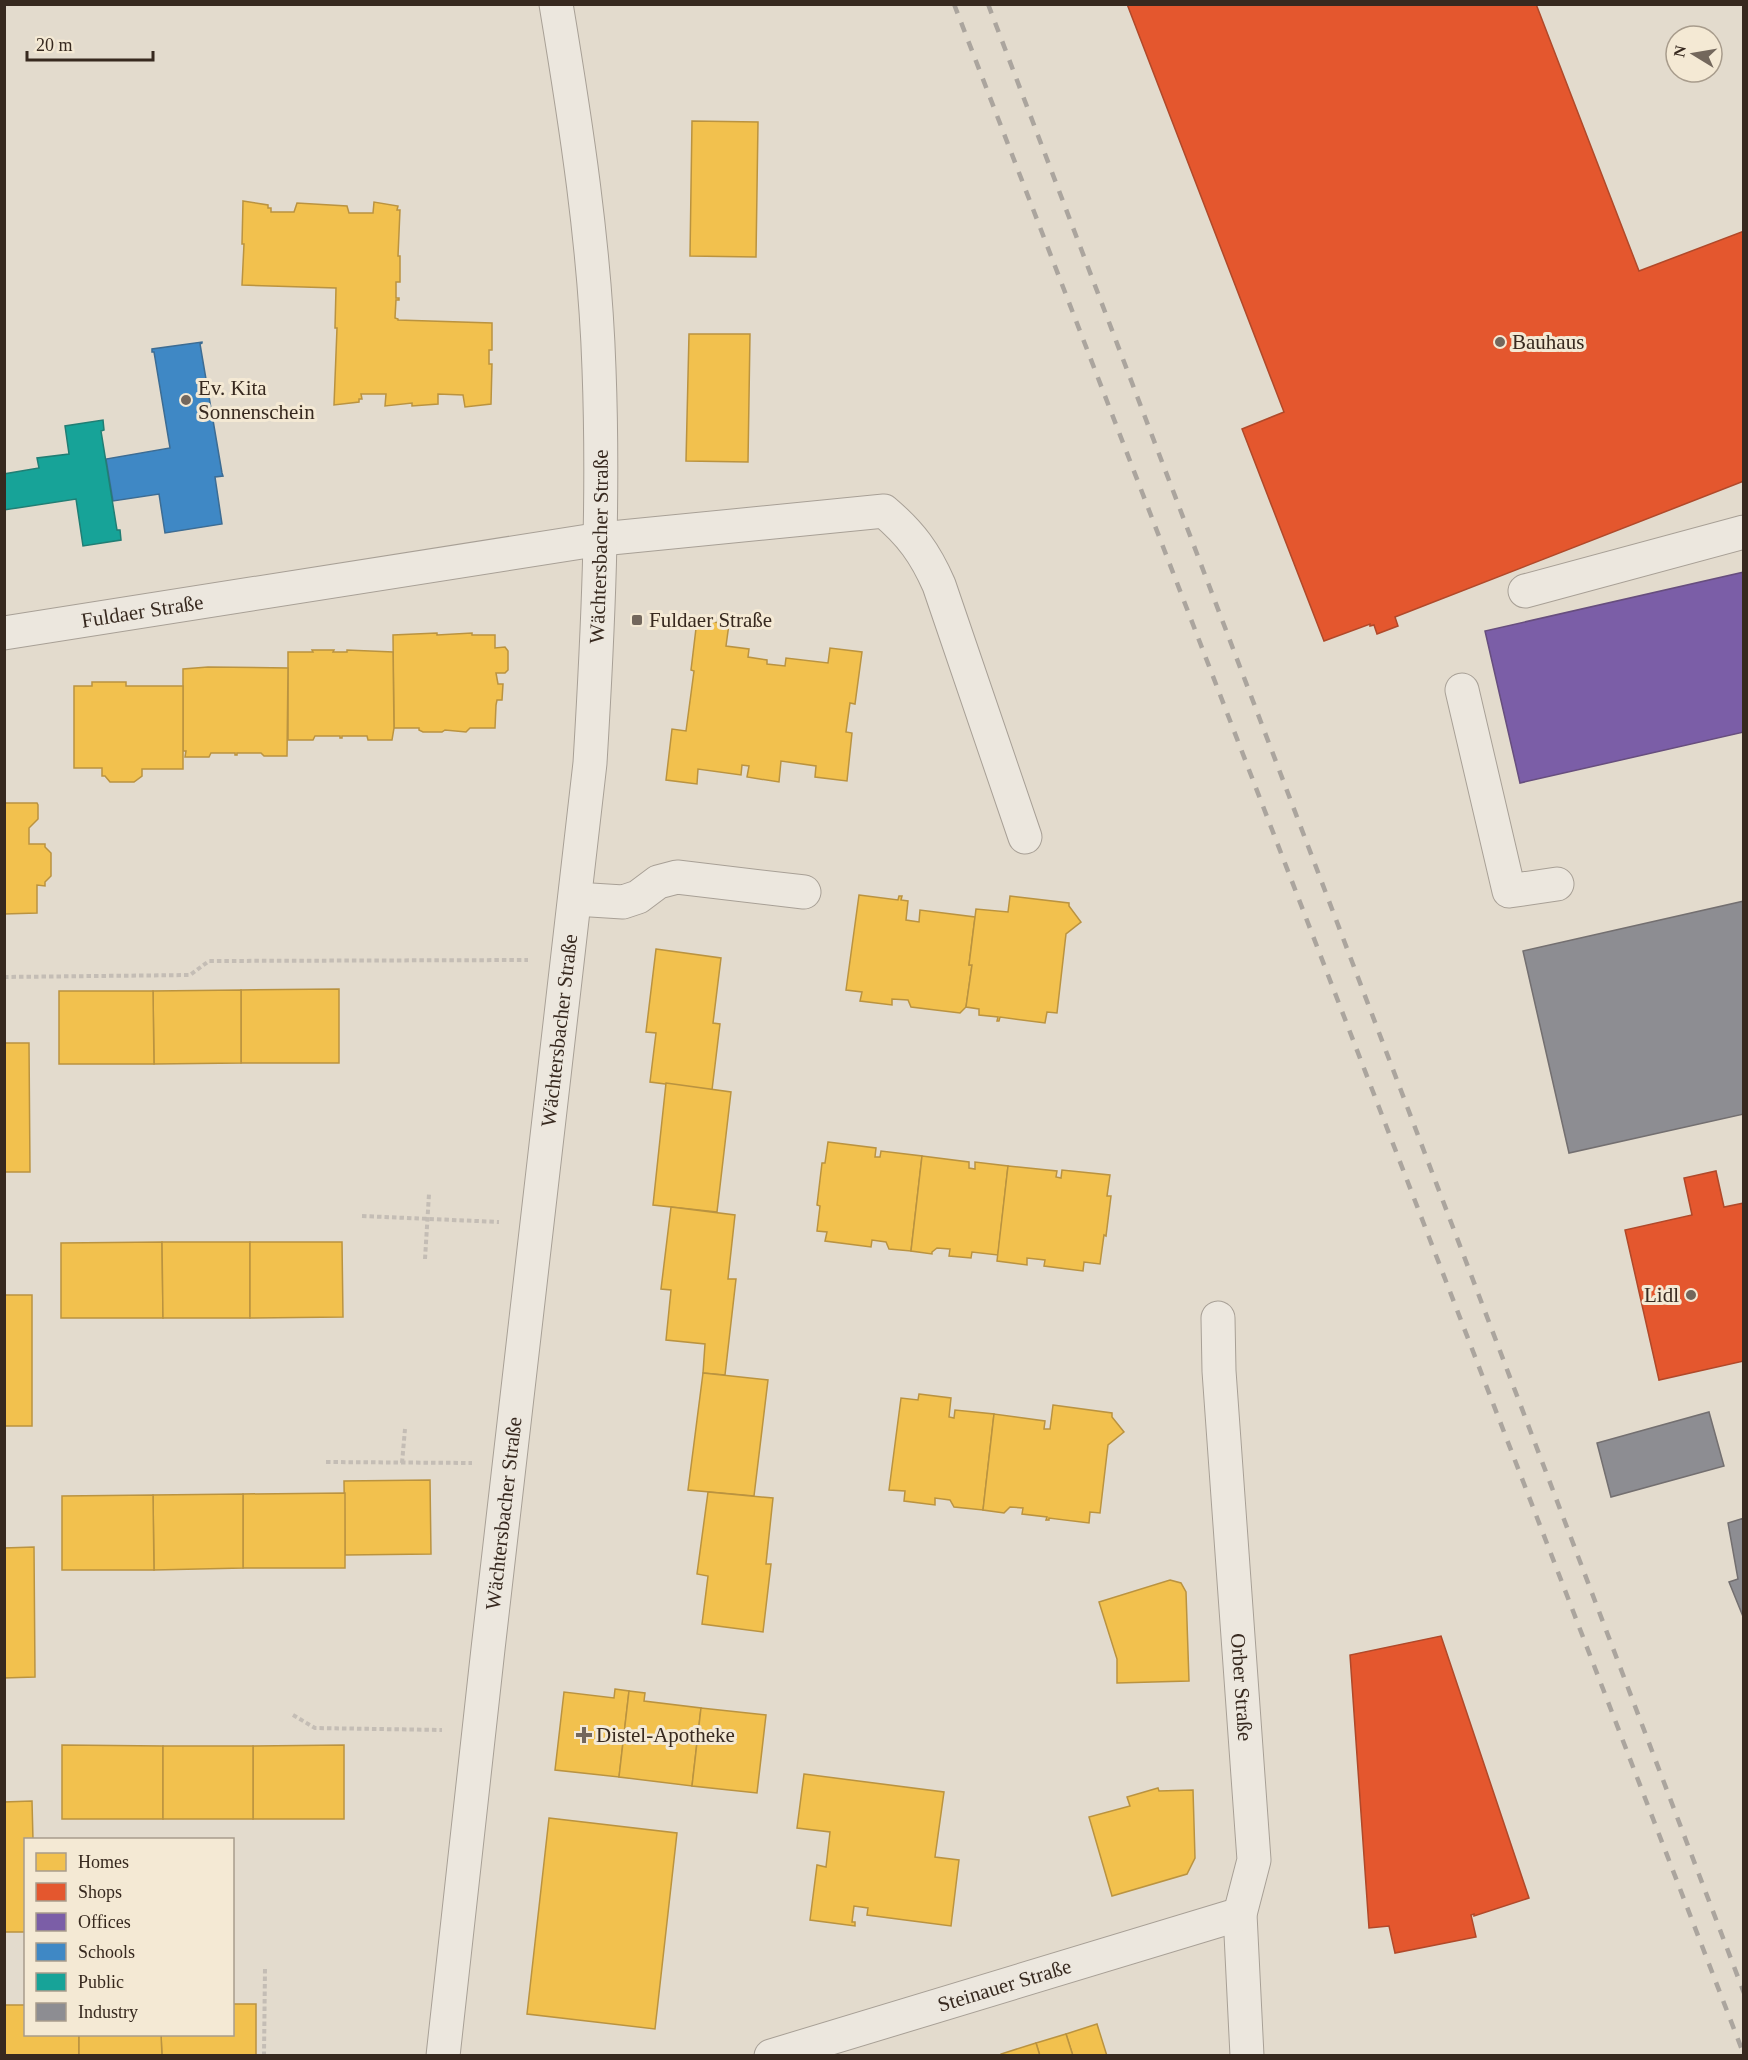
<svg xmlns="http://www.w3.org/2000/svg" width="1748" height="2060" font-family="Georgia,serif">
	<style>
		.homes { fill: #f2c14e; stroke: #ba9340; stroke-width: 1.5 }
		.shops { fill: #e4572e; stroke: #b0492a; stroke-width: 1.5 }
		.offices { fill: #7b5ea7; stroke: #674e7e; stroke-width: 1.5 }
		.schools { fill: #3f88c5; stroke: #3d6c93; stroke-width: 1.5 }
		.public { fill: #17a398; stroke: #217e74; stroke-width: 1.5 }
		.industry { fill: #8d8d92; stroke: #736f70; stroke-width: 1.5 }
		.lines { fill: none; stroke-linecap: round; stroke-linejoin: round }
		.minor-casing { stroke: #a8a096; stroke-width: 35 }
		.path { stroke: #c4bdb5; stroke-width: 4; stroke-dasharray: 4.5 3; stroke-linecap: butt }
		.minor { stroke: #ece7de; stroke-width: 33 }
		.rail { stroke: #aba59e; stroke-width: 4.5; stroke-dasharray: 10 10; stroke-linecap: butt }
		.poi-dot { fill: #73675c; stroke: #f4e9d4; stroke-width: 2 }
		.labels { text-anchor: middle; dominant-baseline: central; stroke-width: 6; stroke-linejoin: round; paint-order: stroke }
		.poi-label { font-size: 21px; fill: #37291f; stroke: #f4e9d4; text-anchor: start }
		.street-label { font-size: 21px; fill: #37291f; stroke: #f4e9d4 }
	</style>
	<rect width="100%" height="100%" fill="#e3dbcd"/>
	<g class="homes">
		<path d="M692,121L758,122L756,257L690,256Z"/>
		<path d="M243,201L268,205V208H271V212H294L297,203L347,206L349,213H373L374,202L398,206L397,210H400L398,256H400V282H396V298H399V300H396L395,318L398,319V320L492,323V350H489V364H492L491,404L465,407L463,395L438,394V404L412,406V403L385,406L386,394H361L362,399H359V402L334,405L337,328H335L336,288L242,285L244,244H242Z"/>
		<path d="M689,334H750L748,462L686,461Z"/>
		<path d="M697,620L729,624L726,646L749,649L748,657L767,660V664L785,666L786,658L828,663L830,648L862,652L855,704L850,703L846,732L852,733L847,781L815,777L816,766L781,761L779,782L747,777L749,766L742,765L741,775L698,769L697,784L666,780L672,729L686,731L694,671L691,670Z"/>
		<path d="M437,633V635L472,633V635H495V648L505,647L508,651V670L505,673H496L498,684H503L502,700H497L496,705L495,728H470L466,732L445,730L442,732H423L419,730V728H394L393,635Z"/>
		<path d="M312,650H334L333,652H347V650L393,652L394,728L392,740H368L367,736H342V738H340V736H315L313,740H288V652H313Z"/>
		<path d="M208,667L288,668L287,756H264L261,753H237V755H235V753H211L209,757H185L186,751H183V669Z"/>
		<path d="M92,682H126V686H183V769H142V776L134,782H110L105,776H102V768H74V686H92Z"/>
		<path d="M4,803H37L38,805V819L29,828V844H45V847L51,853V876L45,882V886L37,885V913L4,914Z"/>
		<path d="M859,895L898,900L899,896H902L901,900L908,901L906,920L919,922L920,910L975,917L969,965H972L966,1007L960,1013L911,1007L908,1000L892,999V1005L860,1001L862,992L846,990Z"/>
		<path d="M1010,896L1069,903V906L1081,922L1066,934L1057,1013L1047,1012L1045,1023L1000,1017L999,1021H997L998,1017L979,1015V1009L966,1007L972,965H969L976,909L1008,912Z"/>
		<path d="M656,949L721,958L713,1023L720,1024L712,1090L650,1082L656,1033L646,1032Z"/>
		<path d="M339,989V1063H241V990Z"/>
		<path d="M241,990V1063L154,1064L153,991Z"/>
		<path d="M59,991H153L154,1064H59Z"/>
		<path d="M4,1043H29L30,1172H4Z"/>
		<path d="M666,1083L731,1092L717,1212L653,1205Z"/>
		<path d="M828,1142L876,1148L875,1157H880L881,1151L922,1156L911,1251L889,1249L886,1242L872,1240L871,1247L825,1241L827,1232L817,1231L820,1206L817,1205L822,1163H825Z"/>
		<path d="M922,1156L969,1162V1168L975,1169V1162L1008,1166L998,1255L972,1252L971,1258L949,1256L950,1249L937,1248L932,1252V1254L911,1251Z"/>
		<path d="M1008,1166L1057,1171L1056,1177L1061,1178L1062,1170L1110,1175L1107,1196H1111L1106,1236L1104,1235L1100,1264L1084,1262L1083,1271L1044,1266L1045,1260L1027,1258V1265L997,1261Z"/>
		<path d="M671,1207L735,1215L728,1279H736L725,1375L703,1373L705,1344L666,1340L671,1290L661,1289Z"/>
		<path d="M162,1242L163,1318H61V1243Z"/>
		<path d="M162,1242H250V1318H163Z"/>
		<path d="M250,1242H342L343,1317L250,1318Z"/>
		<rect x="4" y="1295" width="28" height="131"/>
		<path d="M703,1373L768,1380L754,1496L688,1490Z"/>
		<path d="M919,1394L951,1398L949,1417L954,1418L955,1410L994,1414L983,1510L954,1507L950,1500L935,1498V1505L904,1501L905,1491L889,1490L901,1398L918,1400Z"/>
		<path d="M1053,1405L1112,1413V1417L1124,1432L1108,1445L1100,1513L1090,1512L1089,1523L1049,1518V1520H1046L1047,1517L1022,1514L1023,1508L1010,1507L1004,1513L983,1510L994,1414L1045,1421L1044,1429H1050Z"/>
		<path d="M430,1480L431,1554L345,1555L344,1481Z"/>
		<path d="M708,1492L773,1498L766,1564H771L763,1632L702,1624L708,1576L697,1574Z"/>
		<path d="M345,1493V1568H243V1494Z"/>
		<path d="M243,1494V1568L154,1570L153,1495Z"/>
		<path d="M153,1495L154,1570H62V1496Z"/>
		<path d="M34,1547L35,1677L4,1678V1548Z"/>
		<path d="M1170,1580L1181,1583L1186,1592L1189,1681L1117,1683V1659L1099,1602Z"/>
		<path d="M615,1689L629,1691L619,1777L555,1770L564,1692L614,1698Z"/>
		<path d="M629,1691L645,1693L644,1701L701,1708L692,1786L619,1777Z"/>
		<path d="M701,1708L766,1715L757,1793L692,1786Z"/>
		<path d="M62,1745L163,1746V1819H62Z"/>
		<path d="M344,1745V1819H253V1746Z"/>
		<rect x="163" y="1746" width="90" height="73"/>
		<path d="M804,1774L944,1792L935,1857L959,1860L951,1926L867,1915L868,1908L854,1906L852,1922H855V1926L810,1920L817,1865L826,1867L830,1832L797,1828Z"/>
		<path d="M1158,1788L1159,1791L1193,1790L1195,1858L1187,1874L1112,1896L1089,1817L1130,1806L1127,1797Z"/>
		<path d="M32,1801L33,1840H26V1932H4V1802Z"/>
		<path d="M549,1818L677,1833L655,2029L527,2014Z"/>
		<path d="M232,2004H256V2056H162L161,2034H232Z"/>
		<path d="M4,2005H26V2034H79V2056H4Z"/>
		<path d="M1097,2024L1107,2056H1073L1066,2034Z"/>
		<path d="M79,2034H161L162,2056H79Z"/>
		<path d="M1066,2034L1073,2056H1040L1036,2043Z"/>
		<path d="M1036,2043L1040,2056H1001V2054Z"/>
	</g>
	<g class="shops">
		<path d="M1127,4H1536L1639,271L1744,231V481L1395,617L1398,626L1377,634L1374,625L1370,626V624L1324,641L1242,429L1284,412Z"/>
		<path d="M1716,1171L1724,1207L1744,1203V1361L1659,1380L1625,1230L1692,1215L1684,1178Z"/>
		<path d="M1441,1636L1529,1898L1474,1916V1914L1471,1915L1476,1937L1395,1953L1389,1926L1369,1928L1350,1655Z"/>
	</g>
	<path class="offices" d="M1744,572V732L1520,783L1485,631Z"/>
	<path class="schools" d="M202,342V343L200,344L222,473L223,476L215,477L222,524L165,533L159,494L113,501L106,459L170,448L154,352H152V349Z"/>
	<path class="public" d="M103,420L104,430L101,431L117,530H120L121,540L83,546L76,499L4,510V474L39,468L37,458L69,454L65,426Z"/>
	<g class="industry">
		<path d="M1744,901V1114L1569,1153L1523,951Z"/>
		<path d="M1709,1412L1724,1466L1611,1497L1597,1443Z"/>
		<path d="M1744,1518V1619L1729,1582L1738,1579L1728,1523Z"/>
	</g>
	<g class="lines">
		<g class="minor-casing">
			<g id="minor">
				<path d="M1525,591L1744,532"/>
				<path id="s1" d="M4,633L601,539L884,511C911,534 925,553 939,585L1025,837"/>
				<path d="M1462,690L1509,891L1557,884"/>
				<path d="M575,899L623,902L638,897L658,882L677,877L804,892"/>
				<path id="s2" d="M1218,1318L1219,1371L1254,1860L1240,1914L1247,2056"/>
				<path id="s3" d="M443,2056L488,1649L590,763C598,631 604,501 599,369C595,247 576,124 556,4"/>
				<path id="s4" d="M771,2056L1240,1914"/>
			</g>
		</g>
		<g class="path">
			<path d="M4,977L190,975L209,961L528,960"/>
			<path d="M362,1216L499,1222"/>
			<path d="M425,1259L429,1194"/>
			<path d="M326,1462L472,1463"/>
			<path d="M402,1463L405,1429"/>
			<path d="M293,1715L315,1728L442,1730"/>
			<path d="M264,2056L265,1968"/>
		</g>
		<use href="#minor" class="minor"/>
		<g class="rail">
			<path d="M954,4L1744,2055"/>
			<path d="M988,4L1744,1993"/>
		</g>
	</g>
	<g class="poi-dot">
		<circle cx="1500" cy="342" r="6"/>
		<circle cx="186" cy="400" r="6"/>
		<rect x="631" y="614" width="12" height="12" rx="3"/>
		<circle cx="1691" cy="1295" r="6"/>
		<path d="M581 1726h6v6h6v6h-6v6h-6v-6h-6v-6h6z"/>
	</g>
	<g class="labels">
		<g class="poi-label">
			<text x="1512" y="342">Bauhaus</text>
			<text x="198" y="388">Ev. Kita<tspan x="198" dy="24">Sonnenschein</tspan></text>
			<text x="649" y="620">Fuldaer Straße</text>
			<text x="1679" y="1295" text-anchor="end">Lidl</text>
			<text x="596" y="1735">Distel-Apotheke</text>
		</g>
		<g class="street-label">
			<text stroke="none"><textPath href="#s3" startOffset="1518">Wächtersbacher Straße</textPath></text>
			<text stroke="none"><textPath href="#s1" startOffset="140">Fuldaer Straße</textPath></text>
			<text stroke="none"><textPath href="#s3" startOffset="1032">Wächtersbacher Straße</textPath></text>
			<text stroke="none"><textPath href="#s3" startOffset="546">Wächtersbacher Straße</textPath></text>
			<text stroke="none"><textPath href="#s2" startOffset="370">Orber Straße</textPath></text>
			<text stroke="none"><textPath href="#s4" startOffset="244">Steinauer Straße</textPath></text>
		</g>
	</g>
	<rect width="1748" height="2060" fill="none" stroke="#37291f" stroke-width="12"/>
	<rect x="24" y="1838" width="210" height="198" fill="#f4e9d4" stroke="#a89c8c" stroke-width="1.5"/>
	<rect x="36" y="1853" width="30" height="18" fill="#f2c14e" stroke="#a89c8c" stroke-width="1.5"/>
	<text x="78" y="1868" font-size="18" fill="#37291f">Homes</text>
	<rect x="36" y="1883" width="30" height="18" fill="#e4572e" stroke="#a89c8c" stroke-width="1.5"/>
	<text x="78" y="1898" font-size="18" fill="#37291f">Shops</text>
	<rect x="36" y="1913" width="30" height="18" fill="#7b5ea7" stroke="#a89c8c" stroke-width="1.5"/>
	<text x="78" y="1928" font-size="18" fill="#37291f">Offices</text>
	<rect x="36" y="1943" width="30" height="18" fill="#3f88c5" stroke="#a89c8c" stroke-width="1.5"/>
	<text x="78" y="1958" font-size="18" fill="#37291f">Schools</text>
	<rect x="36" y="1973" width="30" height="18" fill="#17a398" stroke="#a89c8c" stroke-width="1.5"/>
	<text x="78" y="1988" font-size="18" fill="#37291f">Public</text>
	<rect x="36" y="2003" width="30" height="18" fill="#8d8d92" stroke="#a89c8c" stroke-width="1.5"/>
	<text x="78" y="2018" font-size="18" fill="#37291f">Industry</text>
	<g transform="translate(1694 54) rotate(281)"><circle r="28" fill="#f4e9d4" stroke="#a89c8c" stroke-width="1.5"/>
	<path d="M0-4.5L10 22L0 15L-10 22Z" fill="#73675c"/>
	<text y="-9" font-size="16" font-weight="bold" text-anchor="middle" fill="#37291f">N</text>
	</g>
	<path d="M27 51v9h126v-9" fill="none" stroke="#37291f" stroke-width="3"/>
	<text x="36" y="51" font-size="18" fill="#37291f" stroke="#f4e9d4" stroke-width="4.5" paint-order="stroke">20 m</text>
</svg>
